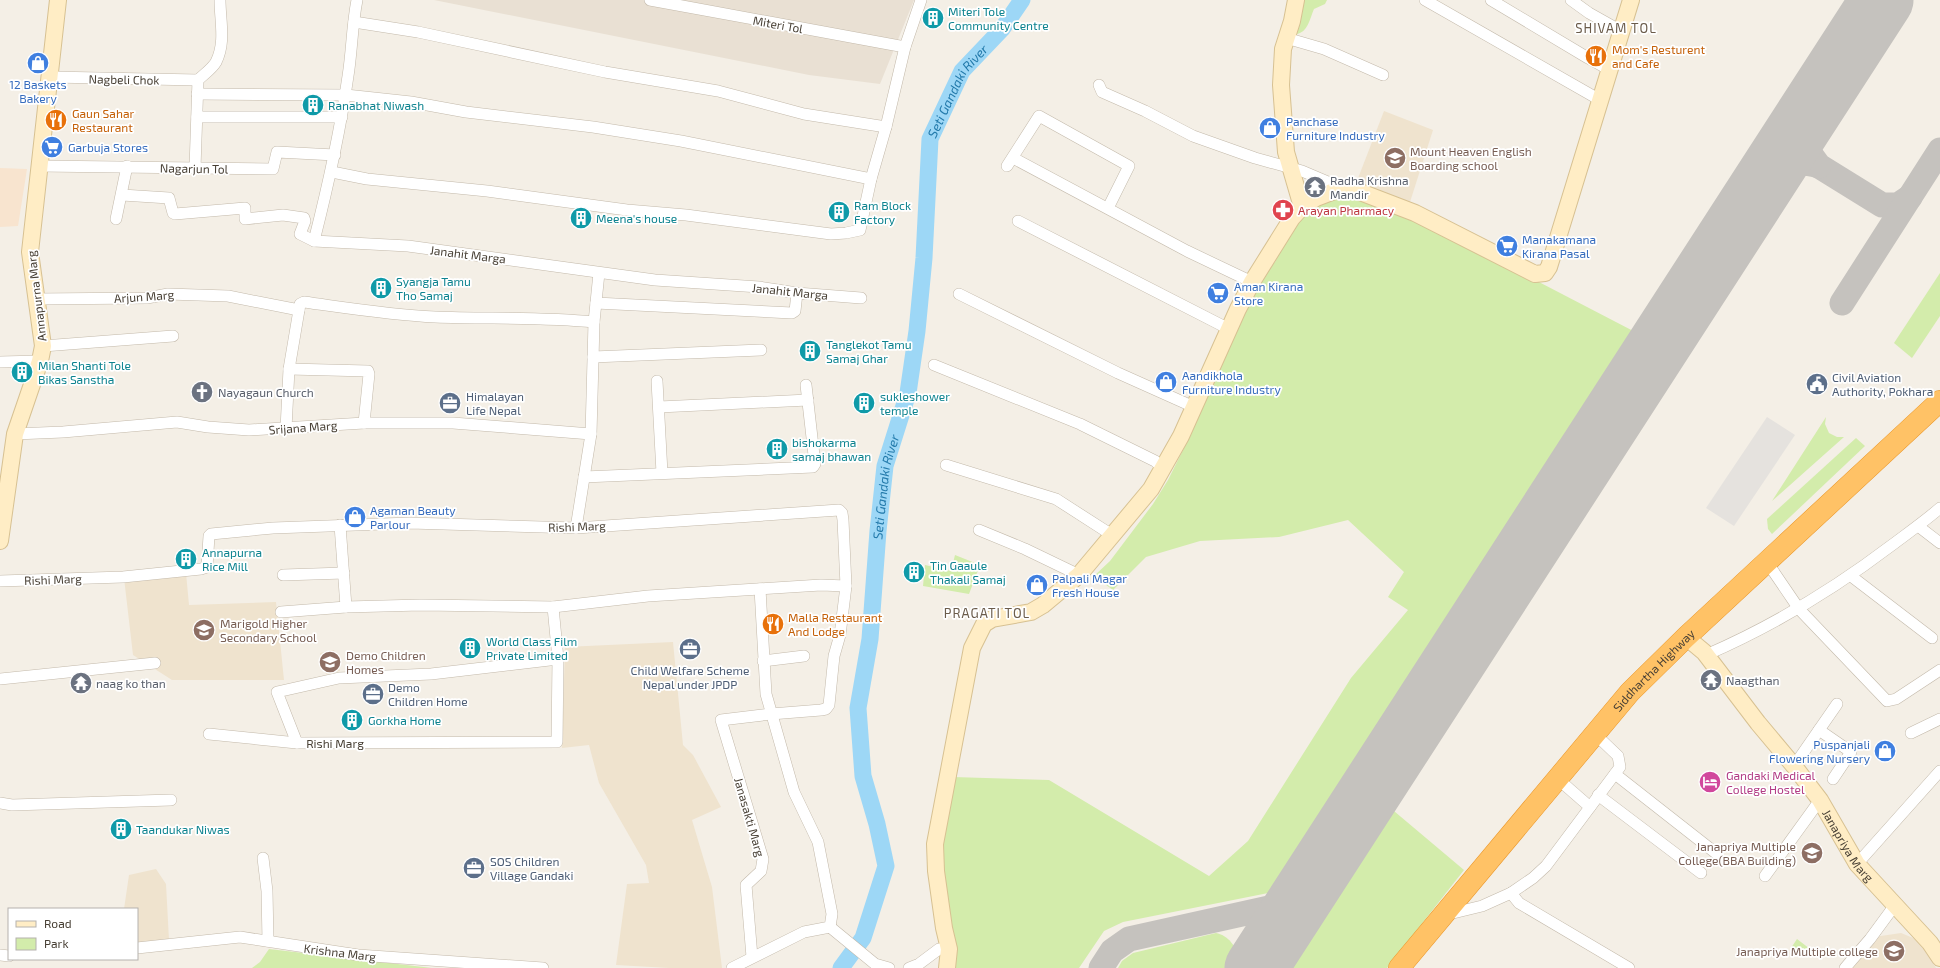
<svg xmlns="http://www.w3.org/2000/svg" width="1940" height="968" font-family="'Exo 2',sans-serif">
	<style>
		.residential { fill: #e9e0d3 }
		.commercial { fill: #f8e4cf }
		.education { fill: #efe3ce }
		.green { fill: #d3ecab }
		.parking { fill: #e5e2de }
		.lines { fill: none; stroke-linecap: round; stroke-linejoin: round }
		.river { stroke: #9dd7f6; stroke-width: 17 }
		.taxiway { stroke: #c5c2be; stroke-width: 25 }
		.runway { stroke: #c5c2be; stroke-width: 63 }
		.street-casing { stroke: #c3b9aa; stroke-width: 12 }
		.secondary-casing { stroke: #d7c192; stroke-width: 18 }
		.highway-casing { stroke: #ea972a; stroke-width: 22 }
		.street { stroke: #fff; stroke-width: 11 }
		.secondary { stroke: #ffedc5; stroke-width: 16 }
		.highway { stroke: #ffc266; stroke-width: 21 }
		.labels { text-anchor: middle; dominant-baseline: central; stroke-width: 3.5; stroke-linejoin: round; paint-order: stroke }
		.culture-label { font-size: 12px; fill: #0d838f; stroke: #fff; text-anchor: start }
		.street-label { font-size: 12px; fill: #473f34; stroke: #fff }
		.food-label { font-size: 12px; fill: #c56008; stroke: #fff; text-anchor: start }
		.shop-label { font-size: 12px; fill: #366cbe; stroke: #fff; text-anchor: start }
		.education-label { font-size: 12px; fill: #785e54; stroke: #fff; text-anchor: start }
		.worship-label { font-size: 12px; fill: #5b616d; stroke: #fff; text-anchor: start }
		.health-label { font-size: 12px; fill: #be3a42; stroke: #fff; text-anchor: start }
		.service-label { font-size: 12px; fill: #4e5e75; stroke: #fff; text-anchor: start }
		.hotel-label { font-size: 12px; fill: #b23c85; stroke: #fff; text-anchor: start }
		.neighbourhood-label { font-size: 13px; letter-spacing: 1px; fill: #6b5c4b; stroke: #fff }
		.water-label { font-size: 13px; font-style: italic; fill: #237aab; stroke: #fff }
	</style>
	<rect width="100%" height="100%" fill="#f4efe6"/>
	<path class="residential" d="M434,0H914L880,84L809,75Z"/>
	<path class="commercial" d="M0,168L27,169L18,226L0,227Z"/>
	<g class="education">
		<path d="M1384,111L1433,130L1410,202L1355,186Z"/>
		<path d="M186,573L189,605L276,602L284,680H172L133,655L124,578Z"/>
		<path d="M673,642L683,745L693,755L721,807L692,820L712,887L722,968H669L616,965L627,884L649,883L646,865L599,783L589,745L562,748L565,647Z"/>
		<path d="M334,650L340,671L326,674L320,653Z"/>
		<path d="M156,869L166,884L169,940L137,945V909H124L129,875Z"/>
		<path d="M1901,933L1918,940L1936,968H1850L1874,937Z"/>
	</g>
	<g class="green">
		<path d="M1302,0H1327L1325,4L1314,9C1310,18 1308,33 1296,34Z"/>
		<path d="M1345,194L1410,215L1639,334L1273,892L1123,922L1104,931L1079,968H954L956,961L939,842L953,777L1049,780L1209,876L1248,841L1351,678L1408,610L1388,597L1404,572L1348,520L1279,537L1200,541L1146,557L1113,590L1094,576L1110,561L1153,504L1168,480L1190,436L1213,381L1260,279L1275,262L1292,229L1303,217L1316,206Z"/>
		<path d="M1940,273V316L1912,358L1894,343Z"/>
		<path d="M1826,417L1825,424L1829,433L1837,437H1844L1772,501Z"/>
		<path d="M1856,438L1865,446L1772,534L1768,529L1767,519Z"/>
		<path d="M955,555L980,565L969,594L923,586L925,565L951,571Z"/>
		<path d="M1388,806L1464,870L1387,968H1284Z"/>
		<path d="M1216,933C1227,935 1239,947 1236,960C1235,962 1232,966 1230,968H1118L1122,961L1133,953Z"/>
		<path d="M1797,939L1814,952L1811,956L1802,950L1800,954L1791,948Z"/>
		<path d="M269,949L432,968H252L260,962Z"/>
	</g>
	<path class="parking" d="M1767,417L1795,435L1734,526L1706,508Z"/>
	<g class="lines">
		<path class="river" id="s1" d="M841,968L863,938L886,866L877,824L863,776L858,708L870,639L878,531L885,466L908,393L917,331L924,258L930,139L962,71L1002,29L1022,0"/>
		<g class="taxiway">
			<path d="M1812,109L1806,119L1804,136L1808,151L1819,166L1882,205H1898L1910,197"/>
			<path d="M1763,183C1780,163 1794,159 1819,166"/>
			<path d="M1842,303L1940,150"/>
			<path d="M1101,968L1112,951L1129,939L1269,908L1293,900L1307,890"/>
		</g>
		<path class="runway" d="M1256,968L1882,0"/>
		<g class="street-casing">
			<g id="street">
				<path d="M650,0L905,47"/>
				<path d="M1425,0L1600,100"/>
				<path d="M1491,0L1588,58L1608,69"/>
				<path d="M1571,0L1589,13L1621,31"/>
				<path d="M354,22L418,32L605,72L718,91L804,114L886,127"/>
				<path d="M1286,38L1324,49L1383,75"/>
				<path d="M51,77L198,80"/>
				<path d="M1099,85L1102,92L1145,111L1193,136L1255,158L1302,171L1342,188"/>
				<path d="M197,94L346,95L411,102L466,112L593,127L681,141L871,179"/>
				<path d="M197,117H342"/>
				<path d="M1013,158L1187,251L1252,282"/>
				<path d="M40,166L273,169L277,152L335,155"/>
				<path d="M1007,166L1039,116L1129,166L1108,208"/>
				<path d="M195,168L198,80C203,75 212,69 216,62C226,42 220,21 220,0"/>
				<path d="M332,172L367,179L487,191L627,210L686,215L831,234L846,233L860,230L871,179L886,127L905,47L921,0"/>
				<path d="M122,195L169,198L173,213L175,214L245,208V219L283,215L304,218L305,221L300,234L314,241L408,246L655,280L759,287L797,293L861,298"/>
				<path d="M116,219L127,166"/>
				<path d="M1018,221L1229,329"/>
				<path d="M314,241C328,186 340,132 348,76C352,51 352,25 357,0"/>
				<path d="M959,294L1118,373L1194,407"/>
				<path d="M36,299L147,298L168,294L228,296L299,310L300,304L304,302C348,308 391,315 435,317C488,319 541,317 594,322"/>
				<path d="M596,303L792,313L795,311L797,293"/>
				<path d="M43,346L173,336"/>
				<path d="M593,357L761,350"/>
				<path d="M0,362L40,361"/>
				<path d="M934,365L1080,424L1155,461L1163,468"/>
				<path d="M289,369L368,371L369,374L364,423"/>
				<path d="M657,381L662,473"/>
				<path d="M659,407L808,400"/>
				<path d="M286,429L289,369L299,310"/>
				<path d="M15,434L63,432L177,422L208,427L249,430L364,423H453L591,434"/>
				<path d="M946,465L1056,499L1112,535"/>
				<path d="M584,477L813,467L815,464L806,385"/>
				<path d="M340,525L346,607"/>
				<path d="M1918,526L1940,543"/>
				<path d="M576,528L591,434L594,322L599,273"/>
				<path d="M979,530L1025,549L1079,575"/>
				<path d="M1767,562L1799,609L1887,701L1896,699L1940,670"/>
				<path d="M283,575L344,573"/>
				<path d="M1851,576L1932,638"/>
				<path d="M0,581L123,577L201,569L207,567L209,536L211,534L273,528L410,523L576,528L839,510L842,513L843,520L846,586L840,635L834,656L829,705L826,709L821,710L771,714L721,720L763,859L761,871L746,885L752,957"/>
				<path d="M281,612L346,607L421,605L553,607L648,596L821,585L846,586"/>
				<path d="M1706,655C1773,626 1834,589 1892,545C1908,533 1925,521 1940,508"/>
				<path d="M763,661L804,656"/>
				<path d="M0,679L155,663"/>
				<path d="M1819,730L1851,752L1833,779"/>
				<path d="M1911,733L1940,719"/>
				<path d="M209,734L297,743L557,742L558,659L553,607"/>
				<path d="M297,743L277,692L339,678L431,674L558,659"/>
				<path d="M1794,766L1837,704"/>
				<path d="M1615,774L1717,854"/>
				<path d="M1558,779L1590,807"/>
				<path d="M1598,795L1701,873"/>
				<path d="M0,803L12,805L171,800"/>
				<path d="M263,858L267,891L268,941"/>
				<path d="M1857,864L1940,771"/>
				<path d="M1765,876L1820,800"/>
				<path d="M1511,893L1519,903L1629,968"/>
				<path d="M1445,915L1482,906L1511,893L1533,878L1546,866L1620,767L1618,756L1595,734"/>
				<path d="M830,927L875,964L889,968"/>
				<path d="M137,948L240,937L358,955L543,968"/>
				<path d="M0,955L9,956"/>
				<path d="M732,968L804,932L830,927L832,914L818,842L794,792L766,694L760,589"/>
				<path d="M909,968L919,964L939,949H949"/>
				<path d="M1845,968L1870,939L1895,905"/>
			</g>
		</g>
		<g class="secondary-casing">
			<g id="secondary">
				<path d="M1296,0L1292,21L1283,49L1281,85L1286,152L1302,207"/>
				<path d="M0,541L15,434L40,361L43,346L30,252L58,0"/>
				<path id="s2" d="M1686,637L1704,652L1758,723L1794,766L1820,800L1857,864L1930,943L1940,958"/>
				<path d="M947,968L949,949L944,928L936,871L935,844L972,648L984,624L992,619L1031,612L1043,605L1079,575L1151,489L1181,436L1238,309L1252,282L1292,218L1302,207L1316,198L1342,188L1355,190L1415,213L1535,274L1545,273L1549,267L1631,0"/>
			</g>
		</g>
		<g class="highway-casing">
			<g id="highway">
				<path id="s3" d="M1399,968L1630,692L1686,637L1940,401"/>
			</g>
		</g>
		<use href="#street" class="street"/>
		<use href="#secondary" class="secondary"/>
		<use href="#highway" class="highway"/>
	</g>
	<defs>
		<g id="building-disc" transform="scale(1.15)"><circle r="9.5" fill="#0f9aa8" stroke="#fff"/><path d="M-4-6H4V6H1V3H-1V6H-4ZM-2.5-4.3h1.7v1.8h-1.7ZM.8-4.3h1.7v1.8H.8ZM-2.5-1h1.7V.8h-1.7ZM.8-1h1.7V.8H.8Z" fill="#fff"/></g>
		<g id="restaurant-disc" transform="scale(1.15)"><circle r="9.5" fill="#e8710a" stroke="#fff"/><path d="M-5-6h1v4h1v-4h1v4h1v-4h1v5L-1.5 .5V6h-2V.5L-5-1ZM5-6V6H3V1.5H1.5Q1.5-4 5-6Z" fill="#fff"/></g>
		<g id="shop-disc" transform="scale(1.15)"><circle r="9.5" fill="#3f7fe0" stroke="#fff"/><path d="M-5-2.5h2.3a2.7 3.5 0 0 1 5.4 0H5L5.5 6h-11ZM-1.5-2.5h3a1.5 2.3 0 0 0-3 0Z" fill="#fff"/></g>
		<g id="supermarket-disc" transform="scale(1.15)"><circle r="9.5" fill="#3f7fe0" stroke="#fff"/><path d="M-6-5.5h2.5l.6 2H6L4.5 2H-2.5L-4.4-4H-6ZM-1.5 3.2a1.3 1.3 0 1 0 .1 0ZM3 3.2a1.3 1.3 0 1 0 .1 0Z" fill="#fff"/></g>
		<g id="school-disc" transform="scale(1.15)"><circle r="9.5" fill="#8d6e63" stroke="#fff"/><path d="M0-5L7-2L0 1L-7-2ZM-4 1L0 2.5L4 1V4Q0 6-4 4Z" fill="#fff"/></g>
		<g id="temple-disc" transform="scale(1.15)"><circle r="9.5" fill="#6b7280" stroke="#fff"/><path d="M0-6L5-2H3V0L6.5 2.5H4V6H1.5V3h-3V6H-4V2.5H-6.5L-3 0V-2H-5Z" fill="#fff"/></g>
		<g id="pharmacy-disc" transform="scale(1.15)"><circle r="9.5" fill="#e0444e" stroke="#fff"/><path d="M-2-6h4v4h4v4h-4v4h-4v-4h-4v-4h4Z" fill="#fff"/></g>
		<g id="civic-disc" transform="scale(1.15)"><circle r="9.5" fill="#5c6f8a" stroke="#fff"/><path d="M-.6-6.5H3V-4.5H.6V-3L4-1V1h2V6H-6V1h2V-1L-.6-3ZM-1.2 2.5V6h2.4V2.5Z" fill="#fff"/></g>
		<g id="church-disc" transform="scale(1.15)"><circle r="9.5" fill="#6b7280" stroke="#fff"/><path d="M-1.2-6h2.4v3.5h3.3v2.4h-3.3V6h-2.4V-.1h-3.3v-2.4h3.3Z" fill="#fff"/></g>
		<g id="office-disc" transform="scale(1.15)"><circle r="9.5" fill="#5c6f8a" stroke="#fff"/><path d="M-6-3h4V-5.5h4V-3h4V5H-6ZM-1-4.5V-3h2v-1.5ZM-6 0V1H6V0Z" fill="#fff"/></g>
		<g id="hotel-disc" transform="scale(1.15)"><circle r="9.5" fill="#d1479c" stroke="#fff"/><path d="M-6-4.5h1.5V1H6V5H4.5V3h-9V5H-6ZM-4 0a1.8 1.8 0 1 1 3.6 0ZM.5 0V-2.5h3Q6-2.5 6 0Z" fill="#fff"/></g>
		<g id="university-disc" transform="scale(1.15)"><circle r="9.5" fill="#8d6e63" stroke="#fff"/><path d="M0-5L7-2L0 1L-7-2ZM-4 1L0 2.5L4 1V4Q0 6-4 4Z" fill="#fff"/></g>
	</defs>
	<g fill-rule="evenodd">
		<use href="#building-disc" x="933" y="18"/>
		<use href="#restaurant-disc" x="1596" y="56"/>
		<use href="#shop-disc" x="38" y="63"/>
		<use href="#building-disc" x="313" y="105"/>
		<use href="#restaurant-disc" x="56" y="120"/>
		<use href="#shop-disc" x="1270" y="128"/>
		<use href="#supermarket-disc" x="52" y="147"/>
		<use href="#school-disc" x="1395" y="158"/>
		<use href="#temple-disc" x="1315" y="187"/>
		<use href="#pharmacy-disc" x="1283" y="210"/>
		<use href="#building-disc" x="839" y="212"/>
		<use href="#building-disc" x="581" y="218"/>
		<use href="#supermarket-disc" x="1507" y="246"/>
		<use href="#building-disc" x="381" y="288"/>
		<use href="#supermarket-disc" x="1218" y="293"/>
		<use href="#building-disc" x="810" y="351"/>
		<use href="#building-disc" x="22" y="372"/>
		<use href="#shop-disc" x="1166" y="382"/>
		<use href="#civic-disc" x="1817" y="384"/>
		<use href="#church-disc" x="202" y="392"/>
		<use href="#office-disc" x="450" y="403"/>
		<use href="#building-disc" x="864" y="403"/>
		<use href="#building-disc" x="777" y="449"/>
		<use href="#shop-disc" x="355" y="517"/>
		<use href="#building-disc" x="186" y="559"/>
		<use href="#building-disc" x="914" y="572"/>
		<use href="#shop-disc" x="1037" y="585"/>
		<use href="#restaurant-disc" x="773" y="624"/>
		<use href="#school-disc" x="204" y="630"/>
		<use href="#building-disc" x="470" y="648"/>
		<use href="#office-disc" x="690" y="649"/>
		<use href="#school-disc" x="330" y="662"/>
		<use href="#temple-disc" x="1711" y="680"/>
		<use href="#temple-disc" x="81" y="683"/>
		<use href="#office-disc" x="373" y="694"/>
		<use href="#building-disc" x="352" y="720"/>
		<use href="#shop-disc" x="1885" y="751"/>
		<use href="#hotel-disc" x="1710" y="782"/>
		<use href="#building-disc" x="121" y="829"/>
		<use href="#university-disc" x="1812" y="853"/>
		<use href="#office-disc" x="474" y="868"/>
		<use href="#university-disc" x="1894" y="951"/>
	</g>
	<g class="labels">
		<g class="culture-label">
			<text x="948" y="11">Miteri Tole<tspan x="948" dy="14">Community Centre</tspan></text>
			<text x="328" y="105">Ranabhat Niwash</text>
			<text x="854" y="205">Ram Block<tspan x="854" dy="14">Factory</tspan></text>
			<text x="596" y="218">Meena's house</text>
			<text x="396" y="281">Syangja Tamu<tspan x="396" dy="14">Tho Samaj</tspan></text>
			<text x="826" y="344">Tanglekot Tamu<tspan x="826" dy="14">Samaj Ghar</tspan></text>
			<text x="38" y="365">Milan Shanti Tole<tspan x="38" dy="14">Bikas Sanstha</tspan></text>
			<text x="880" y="396">sukleshower<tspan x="880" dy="14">temple</tspan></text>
			<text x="792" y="442">bishokarma<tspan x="792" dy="14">samaj bhawan</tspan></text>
			<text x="202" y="552">Annapurna<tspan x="202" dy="14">Rice Mill</tspan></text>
			<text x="930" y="565">Tin Gaaule<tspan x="930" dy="14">Thakali Samaj</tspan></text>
			<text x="486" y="641">World Class Film<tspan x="486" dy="14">Private Limited</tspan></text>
			<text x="368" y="720">Gorkha Home</text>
			<text x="136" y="829">Taandukar Niwas</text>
		</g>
		<g class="street-label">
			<text transform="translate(778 24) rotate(10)">Miteri Tol</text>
			<text transform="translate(124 79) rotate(1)">Nagbeli Chok</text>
			<text transform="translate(194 168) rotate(1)">Nagarjun Tol</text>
			<text transform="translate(468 254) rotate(7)">Janahit Marga</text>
			<text transform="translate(790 291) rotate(6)">Janahit Marga</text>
			<text transform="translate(36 296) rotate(-97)">Annapurna Marg</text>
			<text transform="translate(144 296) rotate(-4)">Arjun Marg</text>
			<text transform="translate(303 427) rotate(-4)">Srijana Marg</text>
			<text transform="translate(577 526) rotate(-2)">Rishi Marg</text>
			<text transform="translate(53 579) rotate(-2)">Rishi Marg</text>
			<text stroke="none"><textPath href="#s3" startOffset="392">Siddhartha Highway</textPath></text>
			<text x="335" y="743">Rishi Marg</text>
			<text transform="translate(750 817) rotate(74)">Janasakti Marg</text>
			<text stroke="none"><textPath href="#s2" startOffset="265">Janapriya Marg</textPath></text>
			<text transform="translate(340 952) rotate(7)">Krishna Marg</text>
		</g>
		<g class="food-label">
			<text x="1612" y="49">Mom's Resturent<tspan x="1612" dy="14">and Cafe</tspan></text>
			<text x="72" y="113">Gaun Sahar<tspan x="72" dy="14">Restaurant</tspan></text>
			<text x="788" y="617">Malla Restaurant<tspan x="788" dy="14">And Lodge</tspan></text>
		</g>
		<g class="shop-label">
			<text x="38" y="84" text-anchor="middle">12 Baskets<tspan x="38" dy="14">Bakery</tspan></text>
			<text x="1286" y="121">Panchase<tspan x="1286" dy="14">Furniture Industry</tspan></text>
			<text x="68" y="147">Garbuja Stores</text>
			<text x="1522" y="239">Manakamana<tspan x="1522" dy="14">Kirana Pasal</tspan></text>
			<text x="1234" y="286">Aman Kirana<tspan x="1234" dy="14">Store</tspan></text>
			<text x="1182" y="375">Aandikhola<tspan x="1182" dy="14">Furniture Industry</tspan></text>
			<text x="370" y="510">Agaman Beauty<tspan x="370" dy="14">Parlour</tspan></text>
			<text x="1052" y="578">Palpali Magar<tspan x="1052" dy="14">Fresh House</tspan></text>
			<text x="1870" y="744" text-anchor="end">Puspanjali<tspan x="1870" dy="14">Flowering Nursery</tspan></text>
		</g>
		<g class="education-label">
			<text x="1410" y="151">Mount Heaven English<tspan x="1410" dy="14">Boarding school</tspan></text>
			<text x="220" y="623">Marigold Higher<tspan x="220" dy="14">Secondary School</tspan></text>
			<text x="346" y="655">Demo Children<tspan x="346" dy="14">Homes</tspan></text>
			<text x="1796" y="846" text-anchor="end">Janapriya Multiple<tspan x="1796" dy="14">College(BBA Building)</tspan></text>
			<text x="1878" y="951" text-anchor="end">Janapriya Multiple college</text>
		</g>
		<g class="worship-label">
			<text x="1330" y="180">Radha Krishna<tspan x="1330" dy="14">Mandir</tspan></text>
			<text x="218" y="392">Nayagaun Church</text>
			<text x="1726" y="680">Naagthan</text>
			<text x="96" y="683">naag ko than</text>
		</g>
		<g class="health-label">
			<text x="1298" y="210">Arayan Pharmacy</text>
		</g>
		<g class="service-label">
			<text x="1832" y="377">Civil Aviation<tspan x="1832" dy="14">Authority, Pokhara</tspan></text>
			<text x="466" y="396">Himalayan<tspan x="466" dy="14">Life Nepal</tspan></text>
			<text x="690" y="670" text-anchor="middle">Child Welfare Scheme<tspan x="690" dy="14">Nepal under JPDP</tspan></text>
			<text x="388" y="687">Demo<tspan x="388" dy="14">Children Home</tspan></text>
			<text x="490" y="861">SOS Children<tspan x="490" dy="14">Village Gandaki</tspan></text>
		</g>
		<g class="hotel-label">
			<text x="1726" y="775">Gandaki Medical<tspan x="1726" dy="14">College Hostel</tspan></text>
		</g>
		<g class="neighbourhood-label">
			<text x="1616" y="28">SHIVAM TOL</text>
			<text x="987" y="613">PRAGATI TOL</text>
		</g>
		<g class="water-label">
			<text stroke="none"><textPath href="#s1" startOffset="905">Seti Gandaki River</textPath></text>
			<text stroke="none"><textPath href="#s1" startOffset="497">Seti Gandaki River</textPath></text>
		</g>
	</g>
	<rect x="8" y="908" width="130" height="52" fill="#ffffff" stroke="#b5b2ae"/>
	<rect x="16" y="921" width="20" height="6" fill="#ffedc5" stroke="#b5b2ae"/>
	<text x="44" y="928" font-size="12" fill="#473f34">Road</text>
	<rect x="16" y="938" width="20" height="12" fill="#d3ecab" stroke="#b5b2ae"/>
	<text x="44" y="948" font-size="12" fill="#473f34">Park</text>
</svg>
